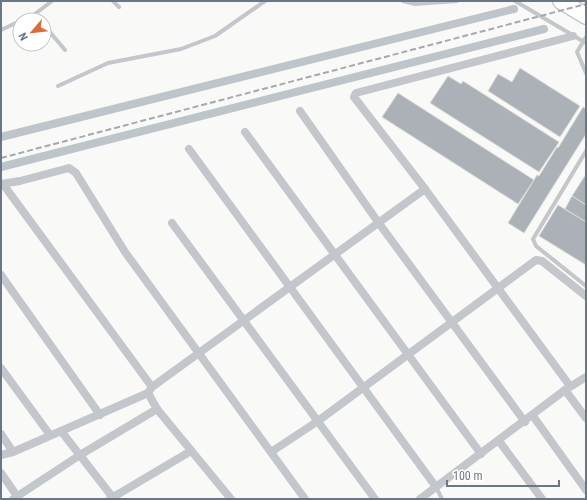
<svg xmlns="http://www.w3.org/2000/svg" width="587" height="500" font-family="'Roboto Condensed',sans-serif">
	<style>
		.lines { fill: none; stroke-linecap: round; stroke-linejoin: round }
		.canal { stroke: #bdc5cb; stroke-width: 8 }
		.building { fill: #abb1b7; stroke: #dbdbda }
		.highway-casing { stroke: #b6b9bd; stroke-width: 18 }
		.lane { stroke: #c3c6ca; stroke-width: 4 }
		.street { stroke: #c3c6ca; stroke-width: 8 }
		.highway { stroke: #fff; stroke-width: 16 }
		.rail { stroke: #a5a9af; stroke-width: 2; stroke-dasharray: 6 3; stroke-linecap: butt }
	</style>
	<rect width="100%" height="100%" fill="#f9f9f7"/>
	<g class="lines">
		<g class="canal">
			<path d="M1,137L514,9"/>
			<path d="M1,167L544,29"/>
		</g>
	</g>
	<g class="building">
		<path d="M520,68L580,106L560,137L488,91L498,74L512,82Z"/>
		<path d="M448,76L461,84L463,81L559,142L539,172L430,103Z"/>
		<path d="M398,93L534,180L518,204L382,117Z"/>
		<path d="M583,107L586,109V134L524,233L508,223L537,175L539,176L557,147L558,148Z"/>
		<path d="M586,174V205L572,196Z"/>
		<path d="M572,196L586,205V222L565,209Z"/>
		<path d="M558,205L586,222V265L539,236Z"/>
	</g>
	<g class="lines">
		<g class="highway-casing">
			<path id="highway" d="M561,1L586,16"/>
		</g>
		<g class="lane">
			<path d="M113,1L119,7"/>
			<path d="M403,1L415,4L457,1"/>
			<path d="M515,1L586,43"/>
			<path d="M35,14L40,20"/>
			<path d="M23,20L35,14L52,1"/>
			<path d="M44,25L65,50"/>
			<path d="M1,30L20,21"/>
			<path d="M586,37L577,52L586,73"/>
			<path d="M58,86L108,63L181,49L215,36L265,1"/>
			<path d="M586,151L533,239L536,246L586,286"/>
			<path d="M436,487L442,499"/>
		</g>
		<g class="street">
			<path d="M300,111L378,222L525,422"/>
			<path d="M245,132L481,454"/>
			<path d="M189,149L436,487"/>
			<path d="M1,184L20,181L69,168L76,173L125,252L305,499"/>
			<path d="M3,184L152,387"/>
			<path d="M172,223L375,499"/>
			<path d="M1,275L100,415"/>
			<path d="M1,368L50,435"/>
			<path d="M570,386L425,189L354,97L356,93L573,36"/>
			<path d="M565,390L586,418"/>
			<path d="M148,393L157,409L231,499"/>
			<path d="M533,416L586,490"/>
			<path d="M61,431L114,499"/>
			<path d="M1,434L13,452"/>
			<path d="M499,441L542,499"/>
			<path d="M271,452L318,421L536,260L542,261L586,296"/>
			<path d="M1,455L13,452L148,393L152,387L425,189"/>
			<path d="M1,473L17,496"/>
			<path d="M13,499L80,455L157,409"/>
			<path d="M110,499L191,451"/>
			<path d="M420,499L565,390L586,377"/>
		</g>
		<use href="#highway" class="highway"/>
		<path class="rail" d="M1,158L586,4"/>
	</g>
	<rect width="587" height="500" fill="none" stroke="#6b7786" stroke-width="4"/>
	<g transform="translate(32 32) rotate(242)"><circle r="19" fill="#ffffff" stroke="#c4c9cf"/>
	<path d="M0-3L7 15L0 10L-7 15Z" fill="#d76d39"/>
	<text y="-6" font-size="11" font-weight="bold" text-anchor="middle" fill="#6b7786">N</text>
	</g>
	<path d="M447 480v6h112v-6" fill="none" stroke="#6b7786" stroke-width="2"/>
	<text x="453" y="480" font-size="12" fill="#6b7786" stroke="#ffffff" stroke-width="3" paint-order="stroke">100 m</text>
</svg>
